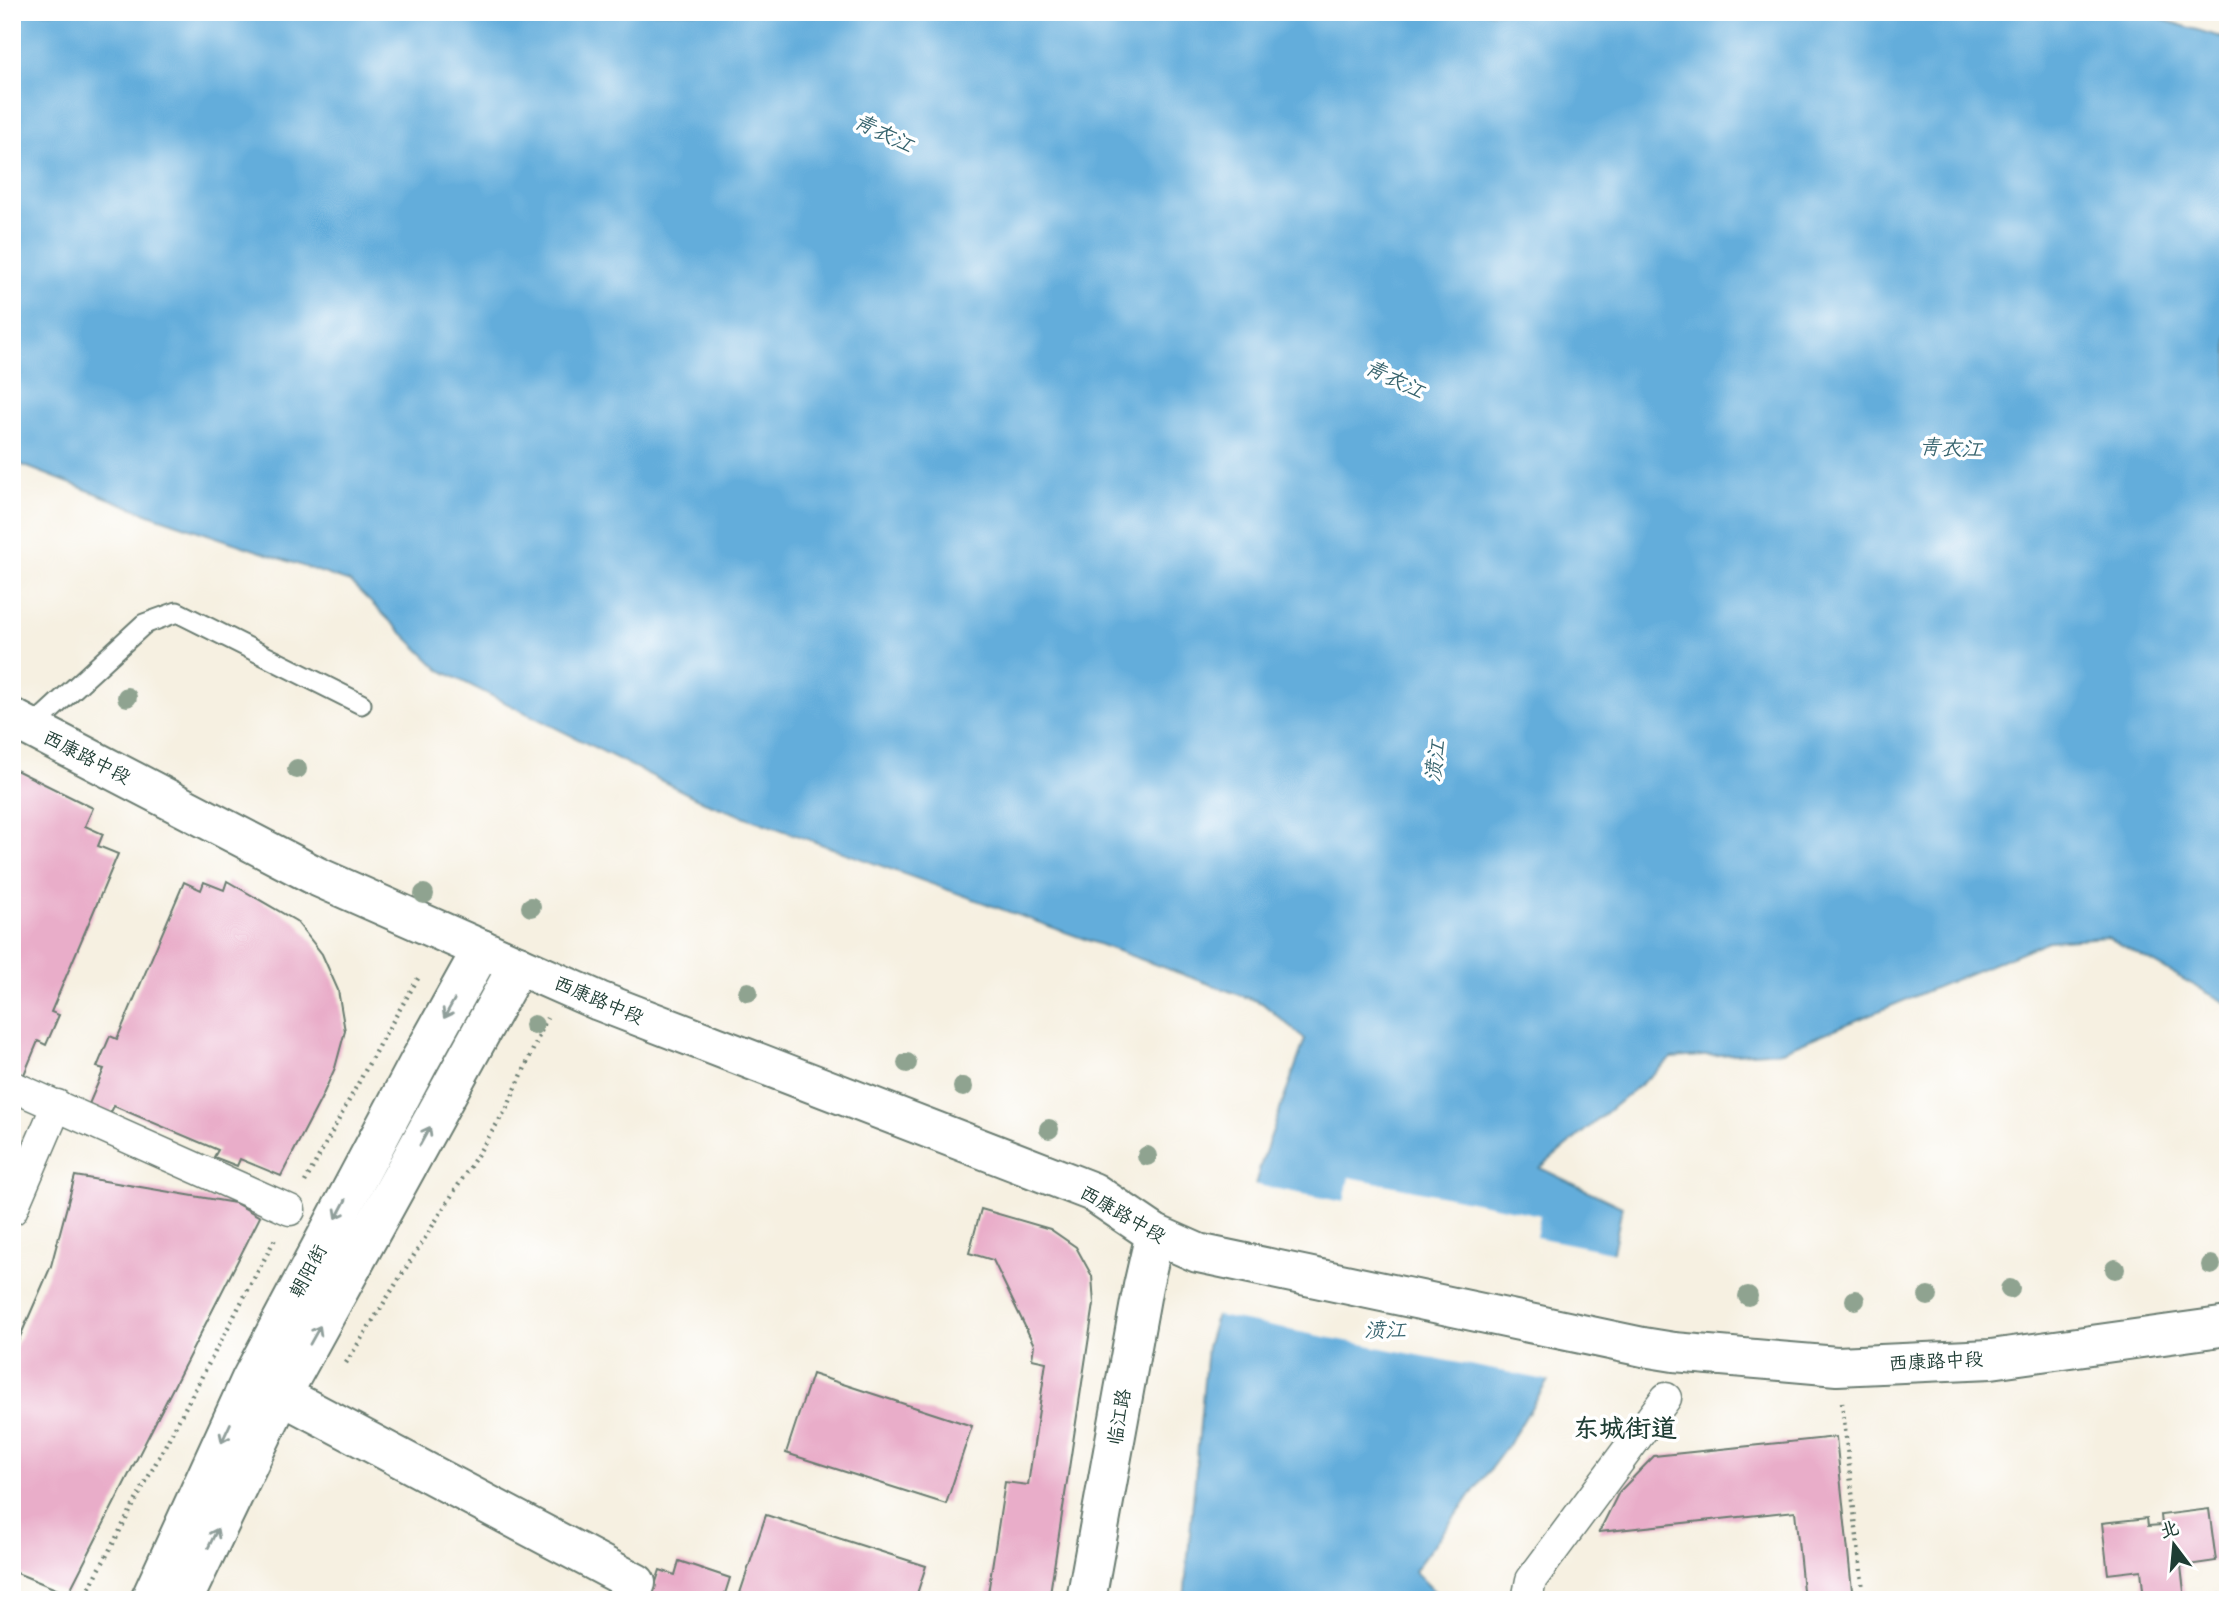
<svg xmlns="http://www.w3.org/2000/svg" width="2240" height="1612" font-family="'Shantell Sans','LXGW WenKai TC',sans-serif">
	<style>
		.water { fill: #63addb; stroke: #417588; stroke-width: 2 }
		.pier { fill: #f6f0e1 }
		.building { fill: #e9adc9 }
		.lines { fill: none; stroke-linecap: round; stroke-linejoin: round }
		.service-casing { stroke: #6a7c71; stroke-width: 23 }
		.pedestrian-casing { stroke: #6a7c71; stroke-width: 33 }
		.minor-casing { stroke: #6a7c71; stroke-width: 42 }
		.tertiary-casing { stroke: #6a7c71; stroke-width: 42 }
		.path { stroke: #6a7c71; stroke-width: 4.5; stroke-dasharray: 2 5; stroke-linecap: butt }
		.service { stroke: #fff; stroke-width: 19 }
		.pedestrian { stroke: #fff; stroke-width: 30 }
		.minor { stroke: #fff; stroke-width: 38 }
		.tertiary { stroke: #fff; stroke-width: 38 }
		.tree { fill: #8fa390 }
		.oneway { stroke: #8f9e9a }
		.labels { text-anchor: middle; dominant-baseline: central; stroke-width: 7; stroke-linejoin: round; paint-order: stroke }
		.street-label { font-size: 19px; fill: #1f3d34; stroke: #fff }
		.water-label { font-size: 21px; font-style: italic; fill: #37646e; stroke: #fff }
		.district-label { font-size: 26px; font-weight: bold; fill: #1f3d34; stroke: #fff }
	</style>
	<rect width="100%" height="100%" fill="#fff"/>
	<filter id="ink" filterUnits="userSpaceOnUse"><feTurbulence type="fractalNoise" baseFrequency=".0143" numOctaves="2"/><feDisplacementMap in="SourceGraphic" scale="14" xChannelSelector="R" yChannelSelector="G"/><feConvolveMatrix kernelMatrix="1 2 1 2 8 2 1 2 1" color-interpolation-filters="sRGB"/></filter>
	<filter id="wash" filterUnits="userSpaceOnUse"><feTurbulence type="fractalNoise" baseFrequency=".00686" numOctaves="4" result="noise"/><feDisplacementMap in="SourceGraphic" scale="28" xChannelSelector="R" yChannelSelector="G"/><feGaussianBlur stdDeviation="1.57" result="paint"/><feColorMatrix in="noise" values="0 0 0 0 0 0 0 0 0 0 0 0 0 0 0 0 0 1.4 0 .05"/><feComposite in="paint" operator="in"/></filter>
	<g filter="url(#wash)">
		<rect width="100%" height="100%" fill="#f6f0e1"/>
		<path class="water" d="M12,12H2136L2228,39V1004L2107,937L2048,941L1782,1051L1672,1058L1540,1168L1622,1207L1606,1287L1508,1445L1414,1571L1443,1600H1184L1207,1347L1262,1161L1305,1039L1262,1003L704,802L440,670L350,582L157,517L12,461Z"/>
		<path class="pier" d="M1349,1177L1540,1215L1536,1237L1616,1253L1609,1288L1551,1381L1213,1315L1252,1184L1344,1202Z"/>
		<g id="blocks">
			<g class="building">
				<path d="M12,768L93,808L85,826L103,834L98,846L118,854L51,1012L59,1015L46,1045L38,1041L23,1077L12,1072Z"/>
				<path d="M227,881L296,921L322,954L338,990L345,1031L335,1068L321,1099L281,1176L240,1159L237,1166L214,1157L218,1150L114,1106L110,1114L89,1104L104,1069L97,1067L110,1036L117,1039L184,882L201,890L204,882L224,890Z"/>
				<path d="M75,1176L235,1203L260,1217L68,1594L12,1571V1355L51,1266Z"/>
				<path d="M981,1209L1050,1229L1076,1247L1092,1276L1094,1304L1049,1600H987L1005,1482L1028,1485L1046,1362L1032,1359L1034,1345L993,1260L969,1253Z"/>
				<path d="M812,1374L972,1426L946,1504L786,1453Z"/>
				<path d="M1836,1437L1853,1600H1804L1795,1511L1599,1532L1619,1492L1654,1456Z"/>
				<path d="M2209,1509L2216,1561L2181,1566L2185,1600H2144L2141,1570L2108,1574L2102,1523L2147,1518L2148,1526L2162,1525L2161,1515Z"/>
				<path d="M766,1515L926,1566L915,1600H760L740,1593Z"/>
				<path d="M679,1561L730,1578L723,1600H650L660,1570L675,1575Z"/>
				<path d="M2220,1594V1600H2190V1598Z"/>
			</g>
		</g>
	</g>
	<g filter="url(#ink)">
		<use href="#blocks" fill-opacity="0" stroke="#6a7c71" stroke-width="2"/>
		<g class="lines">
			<g class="service-casing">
				<path id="service" d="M30,729L144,624L177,612L361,704"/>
			</g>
			<g class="pedestrian-casing">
				<g id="pedestrian">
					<path d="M12,1086L290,1210"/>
					<path d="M12,1210L57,1105"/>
					<path d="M1527,1600L1531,1580L1666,1398"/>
				</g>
			</g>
			<g class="minor-casing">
				<g id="minor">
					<path d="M253,1380L636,1583L629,1600"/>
					<path d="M1086,1600L1143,1286L1155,1234"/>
				</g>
			</g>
			<g class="tertiary-casing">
				<g id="tertiary">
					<path d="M12,718L318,877L599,1001L1093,1192L1155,1234L1198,1253L1643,1347L1674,1352L1837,1366L1991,1359L2228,1326"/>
					<path d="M150,1600L251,1379L418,1064L482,949"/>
					<path d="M183,1600L282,1394L518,965"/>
				</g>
			</g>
			<g class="path">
				<path d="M305,1182L380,1043L420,975"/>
				<path d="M346,1363L507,1108L547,1018"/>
				<path d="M1842,1402L1864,1600"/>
				<path d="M83,1600L275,1239"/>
			</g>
			<use href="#service" class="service"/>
			<use href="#pedestrian" class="pedestrian"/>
			<use href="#minor" class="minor"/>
			<use href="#tertiary" class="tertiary"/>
		</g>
		<g class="tree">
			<circle cx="127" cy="697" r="10"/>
			<circle cx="297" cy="769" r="10"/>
			<circle cx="424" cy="894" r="10"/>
			<circle cx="531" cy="907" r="10"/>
			<circle cx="748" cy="992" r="10"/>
			<circle cx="534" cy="1025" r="10"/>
			<circle cx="907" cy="1063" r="10"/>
			<circle cx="963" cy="1087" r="10"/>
			<circle cx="1049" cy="1129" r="10"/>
			<circle cx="1147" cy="1156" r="10"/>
			<circle cx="2211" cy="1265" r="10"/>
			<circle cx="2115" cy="1269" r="10"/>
			<circle cx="2010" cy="1289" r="10"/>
			<circle cx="1748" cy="1296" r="10"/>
			<circle cx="1928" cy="1296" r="10"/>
			<circle cx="1855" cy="1300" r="10"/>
		</g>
		<defs><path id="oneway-shaft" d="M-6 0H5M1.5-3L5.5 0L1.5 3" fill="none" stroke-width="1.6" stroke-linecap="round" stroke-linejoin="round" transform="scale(1.75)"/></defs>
		<g class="oneway">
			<use href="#oneway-shaft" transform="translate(449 1009) rotate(119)"/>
			<use href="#oneway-shaft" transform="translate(425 1136) rotate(-61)"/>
			<use href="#oneway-shaft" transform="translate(341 1209) rotate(118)"/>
			<use href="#oneway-shaft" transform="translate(315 1335) rotate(-61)"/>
			<use href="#oneway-shaft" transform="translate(226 1433) rotate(115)"/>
			<use href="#oneway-shaft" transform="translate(213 1538) rotate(-64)"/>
		</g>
	</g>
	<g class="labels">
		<g class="street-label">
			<text transform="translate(87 757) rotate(27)">西康路中段</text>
			<text transform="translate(599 1000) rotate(23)">西康路中段</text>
			<text transform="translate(1123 1214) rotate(30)">西康路中段</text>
			<text transform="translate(308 1271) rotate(-62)">朝阳街</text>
			<text transform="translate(1936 1361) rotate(-3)">西康路中段</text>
			<text transform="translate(1119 1417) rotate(-80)">临江路</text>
		</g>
		<g class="water-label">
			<text transform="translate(884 133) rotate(26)">青衣江</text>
			<text transform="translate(1395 379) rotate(26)">青衣江</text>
			<text transform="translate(1951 448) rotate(3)">青衣江</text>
			<text transform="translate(1435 761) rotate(-82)">𣸣江</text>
			<text x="1385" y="1330">𣸣江</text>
		</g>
		<g class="district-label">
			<text x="1625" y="1427">东城街道</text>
		</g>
	</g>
	<rect width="2240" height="1612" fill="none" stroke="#fff" stroke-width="42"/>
	<g transform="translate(2174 1545) rotate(344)" stroke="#ffffff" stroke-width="5" paint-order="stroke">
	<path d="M0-5L12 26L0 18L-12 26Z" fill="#1f3d34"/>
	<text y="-10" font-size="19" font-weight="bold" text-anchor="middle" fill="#1f3d34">北</text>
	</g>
</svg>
